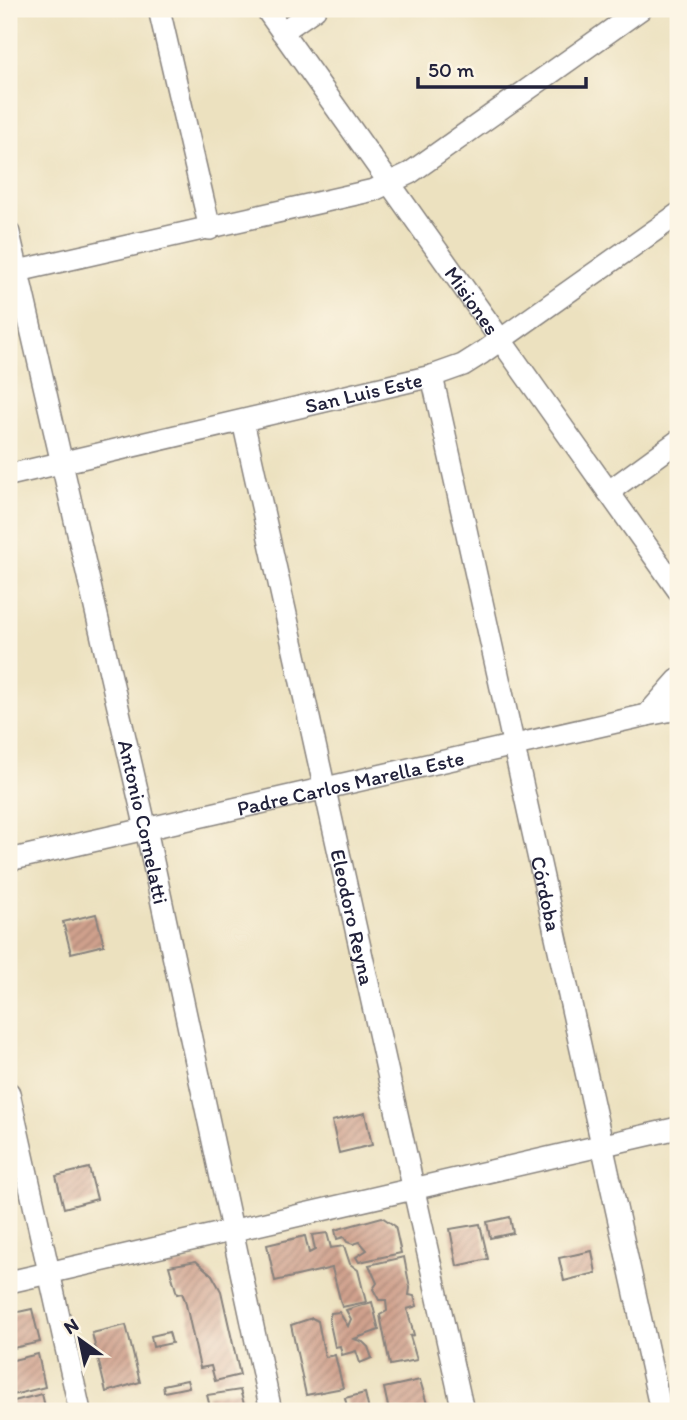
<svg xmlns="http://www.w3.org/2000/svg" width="687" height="1420" font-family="Itim,sans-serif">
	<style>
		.building { fill: url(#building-hatch) }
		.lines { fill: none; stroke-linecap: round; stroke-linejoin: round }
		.minor-casing { stroke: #87827d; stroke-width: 24 }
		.minor { stroke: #fff; stroke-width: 21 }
		.labels { text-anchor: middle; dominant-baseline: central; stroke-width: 5; stroke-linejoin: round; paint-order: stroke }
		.street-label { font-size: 21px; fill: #22223b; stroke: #fcf5e5 }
	</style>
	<defs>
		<pattern id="building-hatch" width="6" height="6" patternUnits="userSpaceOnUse" patternTransform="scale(1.75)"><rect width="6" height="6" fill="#d0a18d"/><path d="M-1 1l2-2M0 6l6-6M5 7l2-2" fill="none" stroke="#a88374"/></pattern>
	</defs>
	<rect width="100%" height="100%" fill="#fcf5e5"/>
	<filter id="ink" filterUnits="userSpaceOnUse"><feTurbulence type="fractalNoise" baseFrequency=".0143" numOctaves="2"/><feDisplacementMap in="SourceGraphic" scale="14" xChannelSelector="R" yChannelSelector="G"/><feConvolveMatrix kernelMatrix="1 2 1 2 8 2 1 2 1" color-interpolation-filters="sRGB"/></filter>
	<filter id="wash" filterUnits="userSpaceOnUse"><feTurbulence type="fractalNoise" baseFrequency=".00686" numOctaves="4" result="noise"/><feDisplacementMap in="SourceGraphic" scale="28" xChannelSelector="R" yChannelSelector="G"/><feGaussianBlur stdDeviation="1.57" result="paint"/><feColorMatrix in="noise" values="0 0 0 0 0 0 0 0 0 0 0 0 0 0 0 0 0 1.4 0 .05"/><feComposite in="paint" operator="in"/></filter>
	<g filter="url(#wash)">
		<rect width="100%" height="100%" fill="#ece1bf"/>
		<g id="blocks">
			<g class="building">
				<path d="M96,914L104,945L71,953L63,922Z"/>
				<path d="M365,1113L372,1145L339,1153L332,1121Z"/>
				<path d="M89,1168L97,1199L64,1208L56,1176Z"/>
				<path d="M382,1217L395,1226L401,1253L359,1262L356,1257L367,1250L360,1242L353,1244L347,1242L344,1237L337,1239L335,1230Z"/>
				<path d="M510,1217L513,1233L490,1238L487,1222Z"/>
				<path d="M480,1224L488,1259L457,1266L450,1229Z"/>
				<path d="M327,1233L331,1248L344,1246L350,1264L358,1270L366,1302L342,1307L332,1268L275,1281L267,1245L305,1236L309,1253L315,1250L312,1235Z"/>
				<path d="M592,1251L596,1273L564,1281L559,1258Z"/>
				<path d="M404,1257L410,1288L409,1295L414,1296L417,1306L407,1309L414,1335L410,1336L417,1360L390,1365L380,1315L387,1311L386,1300H379L373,1289L377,1283L369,1265Z"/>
				<path d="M196,1261L212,1275L221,1291L240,1375L215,1381L211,1366L200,1368L185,1300L182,1293L177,1294L169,1266Z"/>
				<path d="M372,1302L379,1330L354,1339L363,1342L368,1347L372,1358L360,1363L356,1351L342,1355L340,1346L335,1347L329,1319L331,1313L339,1312L348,1326L351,1319L346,1310Z"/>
				<path d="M32,1309L40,1342L9,1349V1314Z"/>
				<path d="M312,1318L318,1321L325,1357L335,1355L343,1388L306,1395L291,1325Z"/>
				<path d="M126,1325L140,1382L106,1392L92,1333Z"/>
				<path d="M169,1332L172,1343L153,1347L151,1336Z"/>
				<path d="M38,1354L45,1387L13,1395L9,1374V1361Z"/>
				<path d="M187,1380L189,1387L164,1392L163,1385Z"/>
				<path d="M420,1380L429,1411H400L399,1409L389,1411L384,1388Z"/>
				<path d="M240,1390L246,1411H211L207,1395Z"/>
				<path d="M365,1393L369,1411H348L345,1398Z"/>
				<path d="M42,1394L46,1411H13L10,1402Z"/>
			</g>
		</g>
	</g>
	<g filter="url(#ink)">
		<use href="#blocks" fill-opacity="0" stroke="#87827d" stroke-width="2"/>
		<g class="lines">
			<g class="minor-casing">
				<g id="minor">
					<path d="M159,9L210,229"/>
					<path id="s1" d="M266,9L678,590"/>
					<path d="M282,32L315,9"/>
					<path id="s2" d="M9,233L146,829L271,1411"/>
					<path d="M9,273L374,190L410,173L641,9"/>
					<path id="s3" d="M432,376L661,1411"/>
					<path id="s4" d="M243,421L463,1411"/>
					<path id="s5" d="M9,475L432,376L463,365L482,353L678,214"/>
					<path d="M608,492L678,441"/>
					<path d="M647,715L678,709"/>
					<path id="s6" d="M9,860L647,715L678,680"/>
					<path d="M9,1093L80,1411"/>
					<path d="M9,1282L678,1128"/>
				</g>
			</g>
			<use href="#minor" class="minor"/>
		</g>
	</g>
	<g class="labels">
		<g class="street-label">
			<text stroke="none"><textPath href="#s1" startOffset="357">Misiones</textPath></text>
			<text stroke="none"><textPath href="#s5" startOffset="364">San Luis Este</textPath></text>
			<text stroke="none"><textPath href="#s6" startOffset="350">Padre Carlos Marella Este</textPath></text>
			<text stroke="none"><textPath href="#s2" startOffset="604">Antonio Cornelatti</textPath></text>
			<text stroke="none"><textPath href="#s3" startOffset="530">Córdoba</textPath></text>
			<text stroke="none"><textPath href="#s4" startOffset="508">Eleodoro Reyna</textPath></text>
		</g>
	</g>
	<rect width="687" height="1420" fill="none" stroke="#fcf5e5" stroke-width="35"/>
	<g transform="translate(80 1340) rotate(327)" stroke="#fcf5e5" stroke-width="5" paint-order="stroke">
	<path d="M0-5L12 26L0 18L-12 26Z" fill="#22223b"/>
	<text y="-10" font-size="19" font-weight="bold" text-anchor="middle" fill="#22223b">N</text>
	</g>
	<path d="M418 77v10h168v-10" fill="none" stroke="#22223b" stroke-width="3.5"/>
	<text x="428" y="77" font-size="21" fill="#22223b" stroke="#fcf5e5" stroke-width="5" paint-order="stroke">50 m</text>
</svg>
